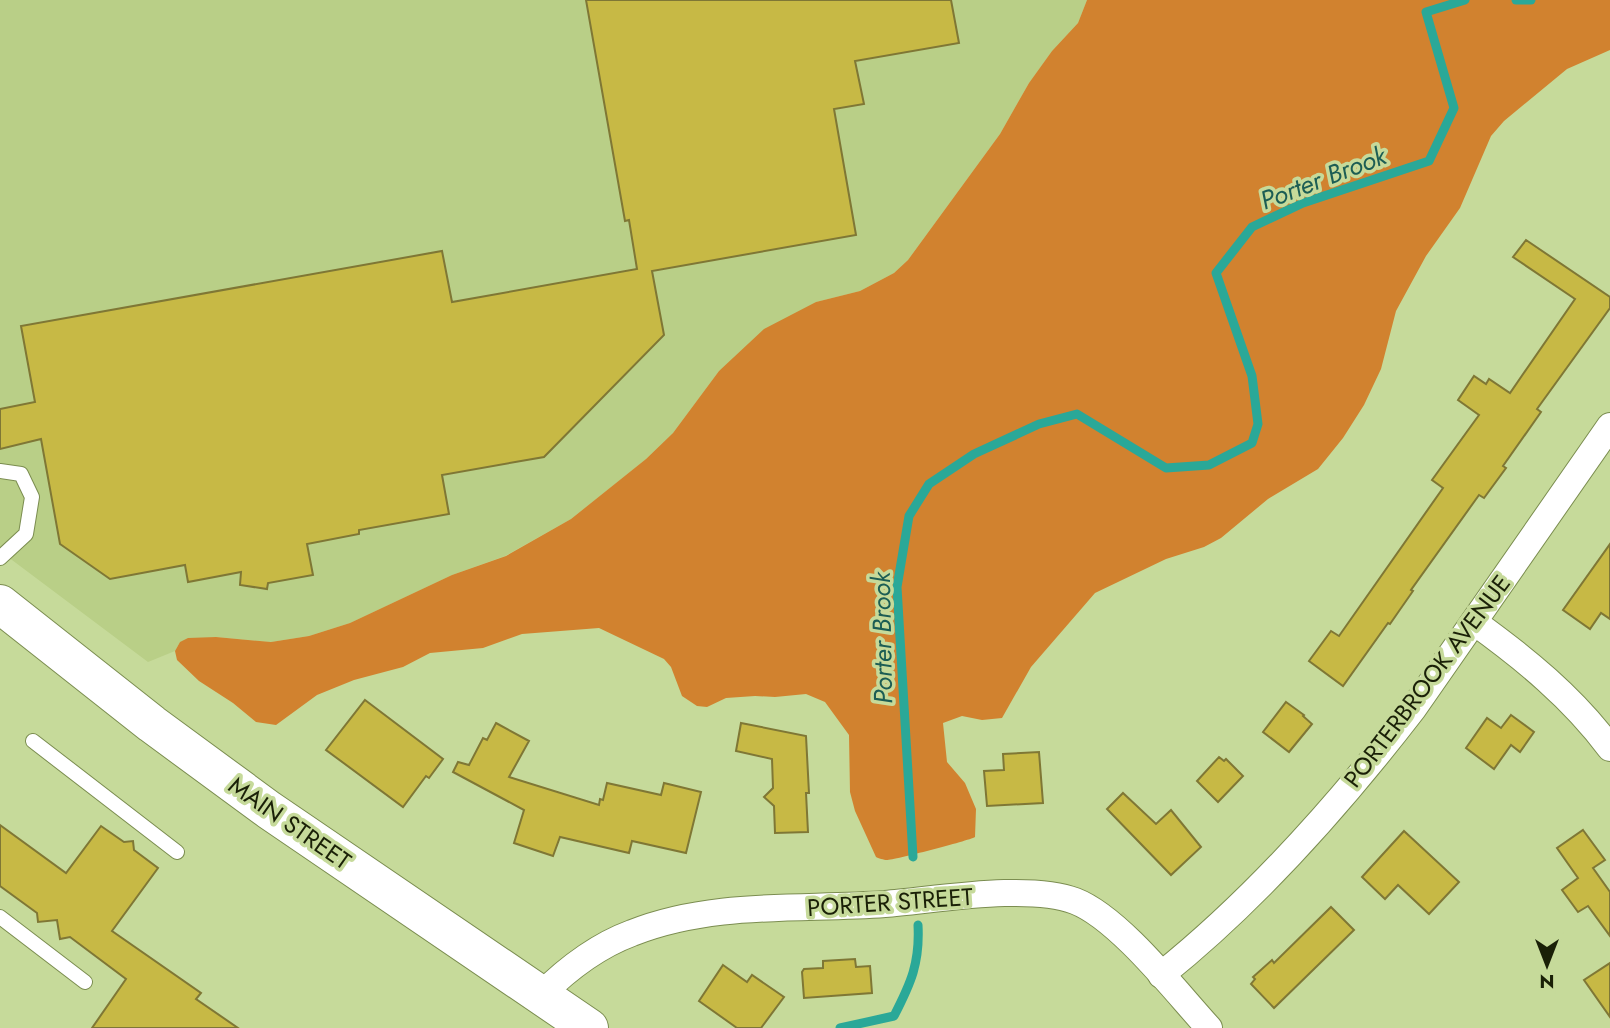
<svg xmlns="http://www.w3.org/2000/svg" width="1610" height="1028" font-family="Jost,sans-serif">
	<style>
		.built { fill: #b9cf87 }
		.forest { fill: #d1822f }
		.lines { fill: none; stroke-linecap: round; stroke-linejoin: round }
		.stream { stroke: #2aa898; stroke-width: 9 }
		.building { fill: #c7b945; stroke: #7f7735; stroke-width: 2 }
		.lane-casing { stroke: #7b8d50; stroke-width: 16 }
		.street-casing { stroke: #7b8d50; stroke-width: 28 }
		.secondary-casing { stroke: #7b8d50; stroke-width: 40 }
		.lane { stroke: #fff; stroke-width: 14 }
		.street { stroke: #fff; stroke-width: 26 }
		.secondary { stroke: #fff; stroke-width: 38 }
		.labels { text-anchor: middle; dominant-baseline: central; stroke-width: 7; stroke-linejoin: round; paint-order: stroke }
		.street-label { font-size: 24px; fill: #1a2007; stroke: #c6da9a }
		.water-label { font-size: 26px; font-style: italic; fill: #1c5d54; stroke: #c6da9a }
	</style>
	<rect width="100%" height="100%" fill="#c6da9a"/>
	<path class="built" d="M0,0H1087L1078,23L1052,51L1029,83L1000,134L908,260L894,273L860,291L816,302L719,371L673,433L646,459L571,519L505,556L452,575L350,623L309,636L271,642L216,637L180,642L175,651L148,662L0,551Z"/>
	<path class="forest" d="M1087,0H1610V50L1567,69L1504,121L1491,136L1460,208L1426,256L1396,311L1381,369L1364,405L1343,438L1318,469L1268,499L1221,538L1204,547L1166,559L1095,593L1031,667L1002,718L982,720L962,716L943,723L947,762L965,783L976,809L975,837C968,841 894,860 887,860C884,860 878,858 876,857L855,811L850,792L849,735L825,702L806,694L775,697L755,696L726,698L707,707L697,706L682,696L671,667L664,659L599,628L522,634L483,648L430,653L403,667L354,680L317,695L276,725L256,722L233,703L199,681L177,660L175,651L180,642L188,638L216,637L271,642L309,636L350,623L452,575L506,556L571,519L646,459L673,433L719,371L764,329L816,302L860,291L894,273L908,260L1000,134L1029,83L1052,51L1078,23Z"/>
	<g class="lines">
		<g class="stream">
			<path d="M1516,0H1531"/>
			<path d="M913,857L897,587L909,516L929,484L974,454L1039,424L1077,414L1166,468L1209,465L1252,443L1258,424L1252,376L1216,273L1252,227L1303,203L1429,161L1454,108L1426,12L1465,0"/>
			<path d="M840,1028L894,1016C911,983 920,963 918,925"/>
		</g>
	</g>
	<g class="building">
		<path d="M586,0H951L959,43L855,61L864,104L834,109L856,235L652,271L664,335L544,457L442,475L449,514L359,530V534L307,544L313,575L268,583L267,589L240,585L241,572L188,582L185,565L110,579L60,544L41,439L0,449V409L35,402L21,326L442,251L452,302L637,269L629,220L625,221Z"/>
		<path d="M1526,240L1610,297V308L1537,409L1541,412L1503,466L1506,468L1484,498L1479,495L1411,590L1413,591L1399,611L1390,624L1388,623L1343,686L1309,661L1331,631L1339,636L1443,488L1432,480L1479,415L1458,400L1474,376L1486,384L1489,379L1510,393L1575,299L1513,257Z"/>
		<path d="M1610,544V619L1601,613L1590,629L1563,610Z"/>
		<path d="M365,700L443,759L429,778L426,776L403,807L326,750Z"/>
		<path d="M1286,702L1304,715L1303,716L1312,724L1289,752L1263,732Z"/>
		<path d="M1511,715L1534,732L1520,752L1511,745L1494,769L1466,748L1487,718L1501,728Z"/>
		<path d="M496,723L529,741L509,777L599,805L600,799L603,800L607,783L661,795L664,783L701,792L686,853L632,841L629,853L560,837L553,856L514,843L524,810L453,772L458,762L469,765L483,738L487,740Z"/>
		<path d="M741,723L806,736L809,793H806L808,832L775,833L774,806L764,797L773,788L772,759L736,751Z"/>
		<path d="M1039,752L1043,803L987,806L984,771L1004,770L1003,754Z"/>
		<path d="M1219,757L1224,761L1226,759L1243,776L1218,802L1197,781Z"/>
		<path d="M1123,793L1156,824L1171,810L1201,847L1171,875L1107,809Z"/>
		<path d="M0,825L66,873L101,826L124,842L133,841L134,850L158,868L112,931L201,993L196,999L238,1028H92L126,979L70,937L60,939L57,920L38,922L37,913L0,886Z"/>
		<path d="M1583,830L1605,860L1593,868L1610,892V936L1588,906L1578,912L1562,890L1578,878L1557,848Z"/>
		<path d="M1404,831L1459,882L1429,914L1398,885L1385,899L1362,877Z"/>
		<path d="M1331,907L1354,930L1274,1008L1251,984L1255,979L1253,977L1272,960L1274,963Z"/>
		<path d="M855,959L856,967L870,966L872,993L804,998L802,972L804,969L823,968V961Z"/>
		<path d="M1610,963V1017L1584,980Z"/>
		<path d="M723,965L747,982L752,975L784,997L761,1028H737L699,1001Z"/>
	</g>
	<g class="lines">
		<g class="lane-casing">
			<g id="lane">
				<path d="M0,471L21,474L32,497L26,534L0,558"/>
				<path d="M33,741L177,852"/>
				<path d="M0,917L85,982"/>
			</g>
		</g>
		<g class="street-casing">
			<g id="street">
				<path d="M1474,622C1524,658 1573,698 1610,748"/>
				<path d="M1161,975C1256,899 1339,805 1413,709L1610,426"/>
				<path d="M541,995C567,969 597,946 632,933C712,901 801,910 885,904C936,900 1028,883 1075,901C1119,918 1176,992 1209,1028"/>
			</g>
		</g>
		<g class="secondary-casing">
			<path id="secondary" d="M0,604L152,724L269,810L589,1028"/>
		</g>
		<use href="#lane" class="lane"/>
		<use href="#street" class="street"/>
		<use href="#secondary" class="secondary"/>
	</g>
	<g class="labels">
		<g class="street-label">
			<text transform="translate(1427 681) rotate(-53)">PORTERBROOK AVENUE</text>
			<text transform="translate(290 823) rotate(35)">MAIN STREET</text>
			<text transform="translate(890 902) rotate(-4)">PORTER STREET</text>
		</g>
		<g class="water-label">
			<text transform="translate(1323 178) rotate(-21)">Porter Brook</text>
			<text transform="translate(882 638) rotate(-91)">Porter Brook</text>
		</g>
	</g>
	<g transform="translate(1547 965) rotate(180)" stroke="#c6da9a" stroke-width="5" paint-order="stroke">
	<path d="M0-5L12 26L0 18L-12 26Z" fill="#1a2007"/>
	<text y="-10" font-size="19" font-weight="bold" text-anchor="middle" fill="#1a2007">N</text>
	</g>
</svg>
